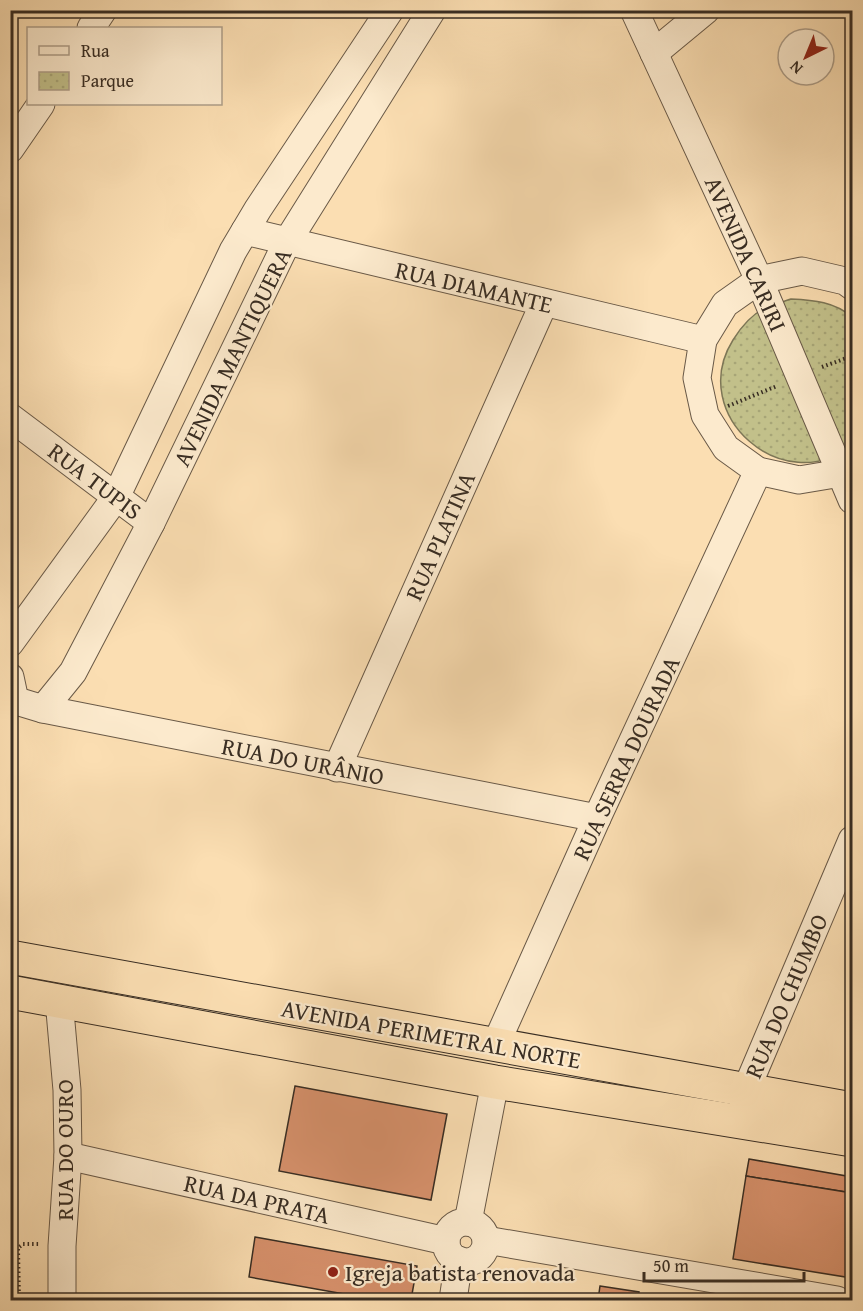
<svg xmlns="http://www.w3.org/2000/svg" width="863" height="1311" font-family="'Gentium Book Plus',serif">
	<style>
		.park { fill: url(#park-dots); stroke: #7d7656; stroke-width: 1.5 }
		.building { fill: #d7916c; stroke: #382d23; stroke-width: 1.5 }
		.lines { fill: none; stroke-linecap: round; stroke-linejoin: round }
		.minor-casing { stroke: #695947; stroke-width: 29 }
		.highway-casing { stroke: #382d23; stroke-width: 35 }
		.path { stroke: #382d23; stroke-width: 4; stroke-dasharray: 1.5 3; stroke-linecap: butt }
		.minor { stroke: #fceacd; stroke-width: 27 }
		.highway { stroke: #fbdeb2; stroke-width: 33 }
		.poi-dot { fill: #8f2418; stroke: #fceacd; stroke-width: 2 }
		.labels { text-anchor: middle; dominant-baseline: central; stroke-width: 4.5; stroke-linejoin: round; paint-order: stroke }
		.street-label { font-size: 24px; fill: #382d23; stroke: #fceacd }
		.poi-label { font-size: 24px; fill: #382d23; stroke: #fceacd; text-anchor: start }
	</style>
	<defs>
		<pattern id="park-dots" width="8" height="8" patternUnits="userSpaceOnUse" patternTransform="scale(1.5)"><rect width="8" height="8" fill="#c2c08a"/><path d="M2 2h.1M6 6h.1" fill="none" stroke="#a7a577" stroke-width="1.8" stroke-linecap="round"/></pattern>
	</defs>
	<rect width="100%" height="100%" fill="#fbdeb2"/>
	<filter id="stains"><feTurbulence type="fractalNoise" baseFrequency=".00333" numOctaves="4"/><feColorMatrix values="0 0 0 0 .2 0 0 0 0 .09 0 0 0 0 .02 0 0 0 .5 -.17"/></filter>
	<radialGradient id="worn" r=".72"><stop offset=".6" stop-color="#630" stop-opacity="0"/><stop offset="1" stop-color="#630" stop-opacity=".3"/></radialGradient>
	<path class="park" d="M791,299C814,300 835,302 852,317V445C784,500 686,415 733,340C741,327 751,315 765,308C773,304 783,302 791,299Z"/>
	<g class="building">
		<path d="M295,1086L447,1114L431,1200L279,1171Z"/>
		<path d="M749,1159L852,1177V1193L746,1176Z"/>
		<path d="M746,1176L852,1193V1278L733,1259Z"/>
		<path d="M255,1237L417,1266L411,1300H378L249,1277Z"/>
		<path d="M600,1286L639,1292L638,1300H598Z"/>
	</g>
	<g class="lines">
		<g class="minor-casing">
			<g id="minor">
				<path d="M634,10L759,280L852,500"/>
				<path d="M91,28L103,10"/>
				<path d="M654,53L706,10"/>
				<path d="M10,149L41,104"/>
				<path d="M245,231L703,340"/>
				<path d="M852,286L845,281L802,271L759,280L725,304L703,340L697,378L705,415L726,448L758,471L799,480L841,473L852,466"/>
				<path d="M10,417L151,523"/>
				<path d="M10,643L116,497L233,251L258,209L390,10"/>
				<path d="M10,677L13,691L10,697"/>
				<path d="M10,699L43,709L597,818"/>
				<path d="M43,709L73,672L151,523L287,242L432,10"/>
				<path d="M337,768L544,303"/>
				<path d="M59,1000L67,1090L68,1156L62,1246V1300"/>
				<path d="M495,1046L597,818L758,471"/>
				<path d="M743,1108L746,1090L852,840"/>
				<path d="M68,1156L446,1241"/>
				<path d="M468,1222L495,1082"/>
				<circle cx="466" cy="1242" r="20"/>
				<path d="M486,1240L837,1300"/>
				<path d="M453,1300L459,1260"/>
			</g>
		</g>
		<g class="highway-casing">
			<g id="highway">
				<path d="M10,957L852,1109"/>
				<path d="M10,992L495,1082L852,1140"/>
			</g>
		</g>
		<g class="path">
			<path d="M822,367L852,356"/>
			<path d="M728,406L777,386"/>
			<path d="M19,1300L18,1248L23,1244H41"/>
		</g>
		<use href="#minor" class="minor"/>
		<use href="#highway" class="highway"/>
	</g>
	<circle class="poi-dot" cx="333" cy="1272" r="6"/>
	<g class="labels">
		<g class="street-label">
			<text transform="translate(746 254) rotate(66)">AVENIDA CARIRI</text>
			<text transform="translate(474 287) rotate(13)">RUA DIAMANTE</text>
			<text transform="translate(232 357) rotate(-64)">AVENIDA MANTIQUERA</text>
			<text transform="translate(95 481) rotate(37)">RUA TUPIS</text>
			<text transform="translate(440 536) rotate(-66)">RUA PLATINA</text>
			<text transform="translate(626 758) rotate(-65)">RUA SERRA DOURADA</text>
			<text transform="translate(303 761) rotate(11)">RUA DO URÂNIO</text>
			<text transform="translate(786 996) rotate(-67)">RUA DO CHUMBO</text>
			<text transform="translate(431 1034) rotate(10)">AVENIDA PERIMETRAL NORTE</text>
			<text transform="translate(64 1150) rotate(-90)">RUA DO OURO</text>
			<text transform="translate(257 1199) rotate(13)">RUA DA PRATA</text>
		</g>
		<g class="poi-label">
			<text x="345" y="1272">Igreja batista renovada</text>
		</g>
	</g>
	<rect width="863" height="1311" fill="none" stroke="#fbdeb2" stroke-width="36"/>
	<rect x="12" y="12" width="839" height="1287" fill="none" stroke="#382d23" stroke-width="3"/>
	<rect x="18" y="18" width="827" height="1275" fill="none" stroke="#382d23" stroke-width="1.5"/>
	<rect x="27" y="27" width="195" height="78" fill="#fceacd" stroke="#ae9e89" stroke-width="1.5"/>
	<rect x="39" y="46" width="30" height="9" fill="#fceacd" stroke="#ae9e89" stroke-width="1.5"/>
	<text x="81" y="57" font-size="18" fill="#382d23">Rua</text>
	<rect x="39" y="72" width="30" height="18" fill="url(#park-dots)" stroke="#ae9e89" stroke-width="1.5"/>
	<text x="81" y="87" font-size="18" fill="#382d23">Parque</text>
	<g transform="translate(806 57) rotate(223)"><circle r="28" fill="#fceacd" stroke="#ae9e89" stroke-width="1.5"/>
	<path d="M0-4.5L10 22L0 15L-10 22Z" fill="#8f2418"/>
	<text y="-9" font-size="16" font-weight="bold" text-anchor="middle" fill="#382d23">N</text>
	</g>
	<path d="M644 1272v9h160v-9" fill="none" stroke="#382d23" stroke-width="3"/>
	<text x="653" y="1272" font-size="18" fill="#382d23" stroke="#fceacd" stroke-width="4.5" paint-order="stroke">50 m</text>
	<rect width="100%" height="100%" filter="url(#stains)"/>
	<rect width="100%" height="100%" fill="url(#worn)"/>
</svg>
